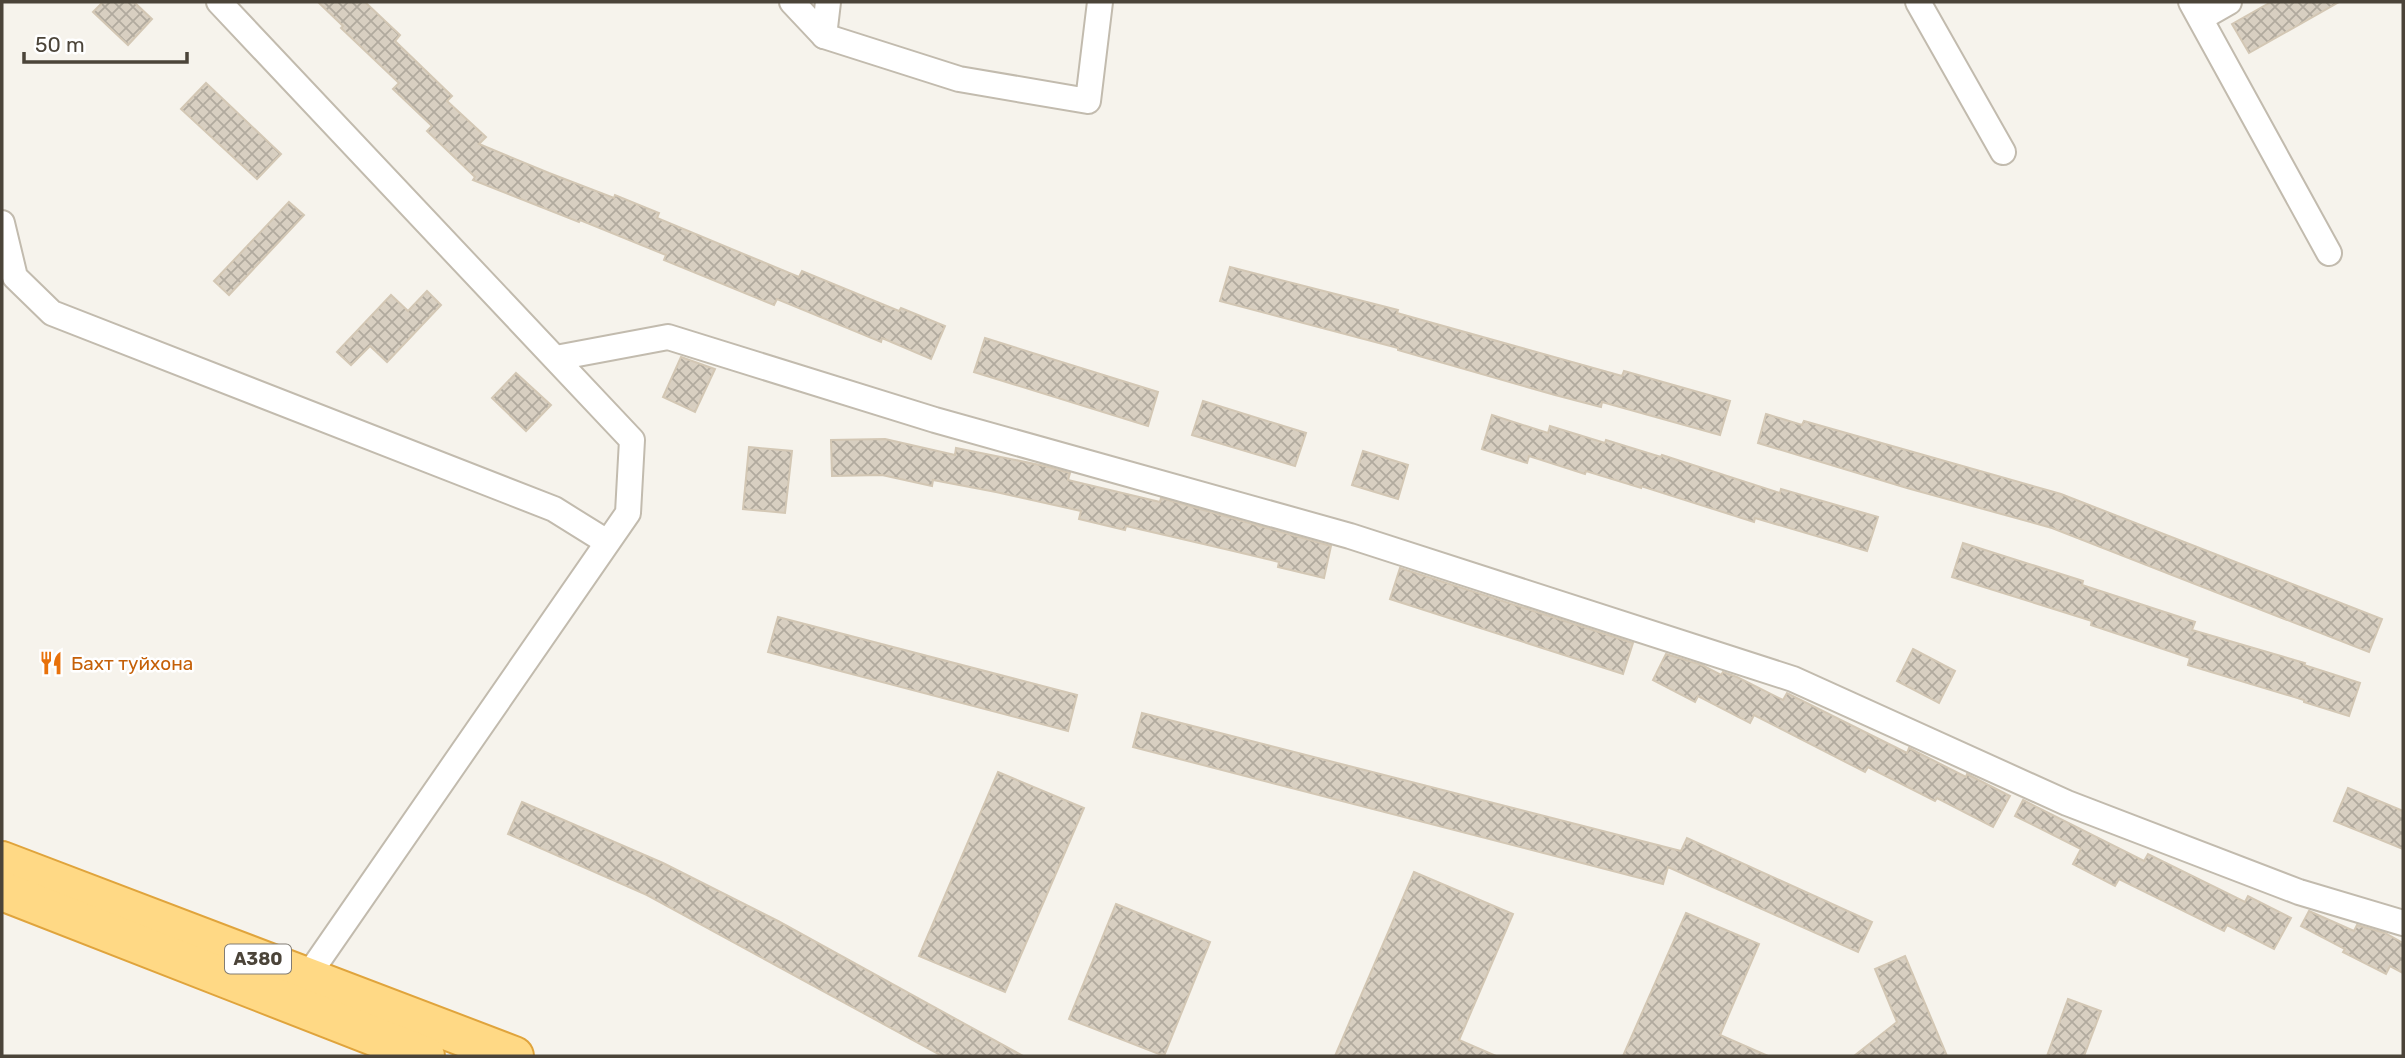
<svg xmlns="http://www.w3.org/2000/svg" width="2405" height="1058" font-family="Rubik,sans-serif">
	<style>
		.building { fill: url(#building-cross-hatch); stroke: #d3c7b4; stroke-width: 2 }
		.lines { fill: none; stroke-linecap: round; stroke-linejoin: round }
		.minor-casing { stroke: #c2bbae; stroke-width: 28 }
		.trunk-casing { stroke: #e0a43c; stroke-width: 42 }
		.minor { stroke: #fff; stroke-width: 24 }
		.trunk { stroke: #ffd985; stroke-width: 38 }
		.labels { text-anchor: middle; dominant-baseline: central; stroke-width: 5; stroke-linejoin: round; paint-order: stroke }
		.shield { fill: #fff; stroke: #817c74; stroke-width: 2 }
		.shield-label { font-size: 18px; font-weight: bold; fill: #4b4439 }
		.food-label { font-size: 19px; fill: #c56008; stroke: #fff; text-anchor: start }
	</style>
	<defs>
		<pattern id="building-cross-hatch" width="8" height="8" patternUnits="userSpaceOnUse" patternTransform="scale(1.75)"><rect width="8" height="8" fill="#d8cfc1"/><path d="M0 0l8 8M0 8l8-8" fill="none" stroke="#b1aa9e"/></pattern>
	</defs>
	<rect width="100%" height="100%" fill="#f6f3ec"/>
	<g class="building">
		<path d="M103,2H134L152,19L128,45L93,12Z"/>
		<path d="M318,2H365L400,35L395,41L452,96L447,101L486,137L479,144L549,173L614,198L615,195L659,213L657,218L799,277L802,271L899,311L901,308L945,326L931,359L882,338L881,342L777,299L774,305L664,260L666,255L580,220L579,222L473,180L475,177L427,131L432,126L393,89L399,83L341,28L343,26Z"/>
		<path d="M2271,2H2339L2249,53L2232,24Z"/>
		<path d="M206,83L281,154L257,179L181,109Z"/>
		<path d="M289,202L304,215L229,295L214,281Z"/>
		<path d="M1230,267L1398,310L1397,313L1622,376L1624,371L1730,401L1720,435L1602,402L1601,407L1555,395L1398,350V348L1220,301Z"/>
		<path d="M427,291L441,305L387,362L370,346L351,365L337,352L391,295L408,311Z"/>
		<path d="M985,338L1158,392L1148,426L974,372Z"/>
		<path d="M681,357L715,369L695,412L663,397Z"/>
		<path d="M516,373L551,405L526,431L492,398Z"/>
		<path d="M1203,401L1306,433L1295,466L1192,435Z"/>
		<path d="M1766,414L1802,425L1804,421L2061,494L2382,619L2369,652L2052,528L1907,488L1758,443Z"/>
		<path d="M1492,415L1548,433L1550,426L1605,443L1606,440L1661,457L1662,455L1780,493L1781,489L1878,517L1867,551L1755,518L1754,522L1641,486V488L1586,471L1585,474L1529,456L1527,463L1482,449Z"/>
		<path d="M885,439L955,455L956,448L1045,466L1070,473L1068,480L1160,502L1161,498L1331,546L1324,578L1278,567L1279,562L1225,549L1126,526L1125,530L1079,519L1081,511L996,492L933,480L932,486L882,475L832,476L831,440Z"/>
		<path d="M749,447L792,451L785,513L743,509Z"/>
		<path d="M1363,451L1408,465L1398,499L1352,485Z"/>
		<path d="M1963,543L2083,581L2082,585L2195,622L2192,630L2305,663L2304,665L2360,683L2349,716L2304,702V700L2188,665L2190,658L2091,625L2092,621L1952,577Z"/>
		<path d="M1400,568L1633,643L1623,674L1390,599Z"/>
		<path d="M778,617L1077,695L1068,731L768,652Z"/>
		<path d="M1913,649L1955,671L1939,703L1897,681Z"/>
		<path d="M1666,654L1702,665L1721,675L1723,672L1737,677L1783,700L1787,693L1907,753L1909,748L1966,777L1967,774L2010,796L1993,827L1937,798L1935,801L1868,767L1865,772L1754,715L1750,723L1698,696L1695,702L1653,680Z"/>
		<path d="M1142,713L1681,851L1687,838L1872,922L1858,952L1668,867L1663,884L1133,747Z"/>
		<path d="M998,772L1084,808L1005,992L919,956Z"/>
		<path d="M2348,788L2403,811V849L2334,821Z"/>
		<path d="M2023,800L2144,861L2148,854L2245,902L2248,896L2291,918L2274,949L2227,925L2224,931L2119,879L2115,886L2073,864L2081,849L2015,816Z"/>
		<path d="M522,802L663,863L778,921L1023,1056H942L647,895L508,834Z"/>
		<path d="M1414,872L1513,914L1459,1040L1496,1056H1335Z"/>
		<path d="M1116,904L1210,942L1164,1056L1069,1019Z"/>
		<path d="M2309,911L2354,931L2357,925L2385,933L2403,943V973L2390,966L2386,974L2343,952L2345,949L2301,926Z"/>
		<path d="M1686,913L1759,944L1720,1035L1768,1056H1623Z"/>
		<path d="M1905,956L1947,1056H1854L1897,1022L1875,969Z"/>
		<path d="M2068,999L2101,1011L2084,1056H2047Z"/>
	</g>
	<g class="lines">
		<g class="minor-casing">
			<g id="minor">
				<path d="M219,2L632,440L628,513L307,977"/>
				<path d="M792,2L824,36L959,79L1088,101L1100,2"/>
				<path d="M1918,2L2003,152"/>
				<path d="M2191,2L2329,253"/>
				<path d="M2201,18L2229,2"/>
				<path d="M824,36L828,2"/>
				<path d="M2,223L15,277L52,313L554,509L607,542"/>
				<path d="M556,358L668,337L935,420L1350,536L1793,679L2067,803L2299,892L2403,923"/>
			</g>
		</g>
		<g class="trunk-casing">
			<g id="trunk">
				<path d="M2,861L514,1056"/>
				<path d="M2,891L425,1056"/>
			</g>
		</g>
		<use href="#minor" class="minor"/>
		<use href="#trunk" class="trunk"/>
	</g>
	<defs>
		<g id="restaurant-bare" transform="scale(1.89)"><path d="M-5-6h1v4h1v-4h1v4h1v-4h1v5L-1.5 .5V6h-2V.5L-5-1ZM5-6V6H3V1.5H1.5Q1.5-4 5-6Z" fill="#e8710a" stroke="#fff" stroke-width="2.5" paint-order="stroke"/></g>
	</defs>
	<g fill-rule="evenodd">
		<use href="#restaurant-bare" x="51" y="663"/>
	</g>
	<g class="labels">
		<rect class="shield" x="225" y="944.5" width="66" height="29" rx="5"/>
		<g class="shield-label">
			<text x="258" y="959">A380</text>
		</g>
		<g class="food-label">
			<text x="71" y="663">Бахт туйхона</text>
		</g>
	</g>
	<rect width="2405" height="1058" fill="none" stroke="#4b4439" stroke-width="7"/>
	<path d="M24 52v10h163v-10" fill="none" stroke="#4b4439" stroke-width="3.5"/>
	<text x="35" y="52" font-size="21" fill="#4b4439" stroke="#ffffff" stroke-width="5" paint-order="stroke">50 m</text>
</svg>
